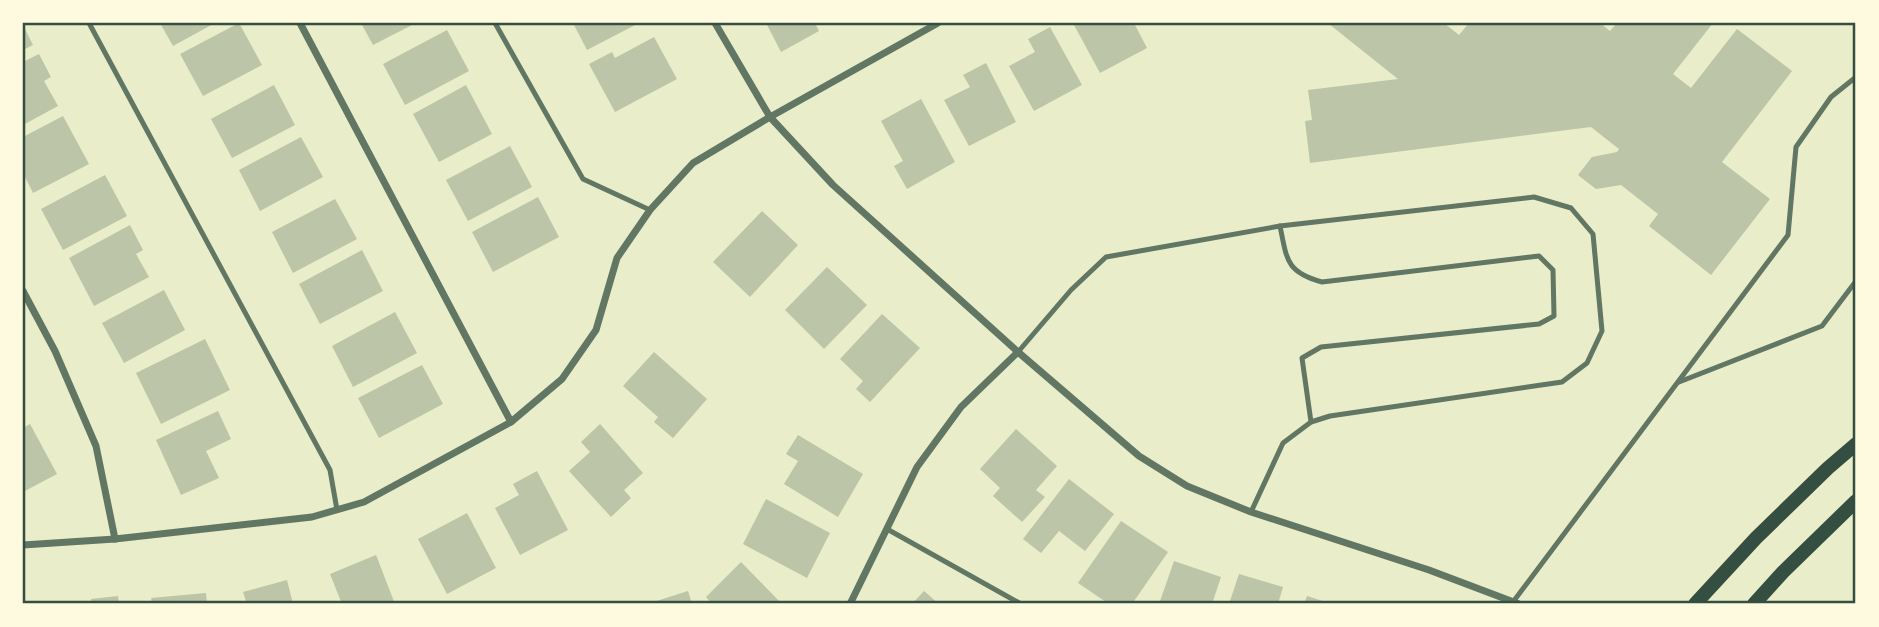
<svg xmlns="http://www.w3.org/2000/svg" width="1879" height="627" font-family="'Source Sans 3',sans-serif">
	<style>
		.building { fill: #bcc5a7 }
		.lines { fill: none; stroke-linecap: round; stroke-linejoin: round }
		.service { stroke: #617663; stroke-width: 5 }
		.minor { stroke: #617663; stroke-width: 7 }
		.secondary { stroke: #344e41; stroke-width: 14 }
		.neatline { fill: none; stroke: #344e41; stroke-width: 2.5 }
	</style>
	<rect width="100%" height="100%" fill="#e9edc9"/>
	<g class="building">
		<path d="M160,23H215L173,46Z"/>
		<path d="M239,23L262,65L203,96L180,54Z"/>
		<path d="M361,23H416L373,45Z"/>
		<path d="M573,23H639L587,50Z"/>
		<path d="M766,23H815L819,31L781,52Z"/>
		<path d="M1073,23H1134L1147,48L1100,73Z"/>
		<path d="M1330,23H1444L1459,35L1469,23H1600L1610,31L1617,23H1713L1673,74L1691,88L1737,29L1792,71L1722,162L1770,199L1711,275L1649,226L1658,214L1621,185L1596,189L1578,175L1592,157L1617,152L1619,149L1591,127L1310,163L1305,121L1312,120L1308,90L1398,79L1329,24Z"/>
		<path d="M23,25L33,45L23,50Z"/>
		<path d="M1050,27L1082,85L1034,111L1009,66L1035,52L1028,39Z"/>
		<path d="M447,30L469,71L405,105L383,64Z"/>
		<path d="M654,37L677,79L615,112L589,64L612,52L615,58Z"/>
		<path d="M39,54L51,77L44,81L58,106L23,125V62Z"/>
		<path d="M986,63L1016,122L969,146L944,100L970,87L963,75Z"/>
		<path d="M274,85L295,125L232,158L211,119Z"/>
		<path d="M466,85L492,134L439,162L413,114Z"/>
		<path d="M921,99L955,162L907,189L894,166L903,161L881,121Z"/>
		<path d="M63,116L89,164L33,193L23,173V137Z"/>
		<path d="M301,137L323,177L260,211L239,170Z"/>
		<path d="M510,146L532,187L468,221L446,180Z"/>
		<path d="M105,175L127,216L63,250L41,209Z"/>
		<path d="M538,197L559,237L493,272L472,232Z"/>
		<path d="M335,199L357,239L293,273L272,232Z"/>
		<path d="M762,211L798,245L750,297L713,262Z"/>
		<path d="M130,225L143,250L136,254L149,277L94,306L69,258Z"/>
		<path d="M362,250L383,291L320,324L299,284Z"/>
		<path d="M827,267L867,305L824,349L785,310Z"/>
		<path d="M164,290L185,330L124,363L102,323Z"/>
		<path d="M395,312L417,353L353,387L332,346Z"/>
		<path d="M882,314L920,348L870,402L856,389L863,381L840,359Z"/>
		<path d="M205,339L230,390L161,424L136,373Z"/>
		<path d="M654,352L707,399L673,438L654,422L658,417L623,386Z"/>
		<path d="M422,365L443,404L379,438L358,398Z"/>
		<path d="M218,411L231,439L206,451L219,478L181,495L156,440Z"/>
		<path d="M30,424L57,474L23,492V428Z"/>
		<path d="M600,424L643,473L624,490L631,498L611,517L569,471L590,452L581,442Z"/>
		<path d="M1016,429L1057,466L1036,490L1045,497L1022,522L993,496L1000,488L980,469Z"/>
		<path d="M798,435L863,474L838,517L784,484L798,461L786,454Z"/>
		<path d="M537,471L568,530L520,555L495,508L519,495L513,484Z"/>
		<path d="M1069,479L1114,514L1085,551L1059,531L1041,553L1023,539Z"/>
		<path d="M766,499L830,533L807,578L743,544Z"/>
		<path d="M467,513L496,568L447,594L418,539Z"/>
		<path d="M1121,521L1168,552L1132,604H1109L1078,583Z"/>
		<path d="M376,555L395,604H342L330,574Z"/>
		<path d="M1174,561L1221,577L1212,604H1159Z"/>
		<path d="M741,562L782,604H712L706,597Z"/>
		<path d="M1239,574L1283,587L1278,604H1229Z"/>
		<path d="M287,580L293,604H247L243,592Z"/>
		<path d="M688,591L692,604H647Z"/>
		<path d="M924,591L939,604H912Z"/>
		<path d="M206,593L207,604H152L151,598Z"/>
		<path d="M118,596L119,604H92L91,599Z"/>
		<path d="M1307,596L1332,604H1304Z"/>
	</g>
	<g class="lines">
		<g class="service">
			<path d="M89,23L330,470L337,510"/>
			<path d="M495,23L583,179L650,210"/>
			<path d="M1280,226C1287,260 1286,272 1322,282L1539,256L1553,270L1554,316L1539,324L1321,347L1302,358L1311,422"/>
			<path d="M1018,352L1071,290L1106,257L1280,226L1534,197L1571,208L1593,234L1602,331L1587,363L1562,382L1330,416L1311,422L1283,443L1251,512"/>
			<path d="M1679,382L1822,326L1856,281"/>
			<path d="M887,529L1021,604"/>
			<path d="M1513,602L1788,235L1796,147L1831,97L1856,77"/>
		</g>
		<g class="minor">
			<path d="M300,23L511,422"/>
			<path d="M715,23L770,117L833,185L1018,352L1139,456L1187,486L1251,512L1429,570L1519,604"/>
			<path d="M23,291L55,351L96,446L115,539"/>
			<path d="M23,545L115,539L312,517L364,502L511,422L562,379L596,330L617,258L650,210L693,163L770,117L938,23"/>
			<path d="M850,604L917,467L961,407L1018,352"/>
		</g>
		<g class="secondary">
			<path d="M1695,604L1756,538L1828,468L1856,444"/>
			<path d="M1754,604L1783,572L1856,501"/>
		</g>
	</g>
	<rect width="1879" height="627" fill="none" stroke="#fefae0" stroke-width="49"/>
	<rect x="24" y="24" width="1830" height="578" class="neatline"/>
</svg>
